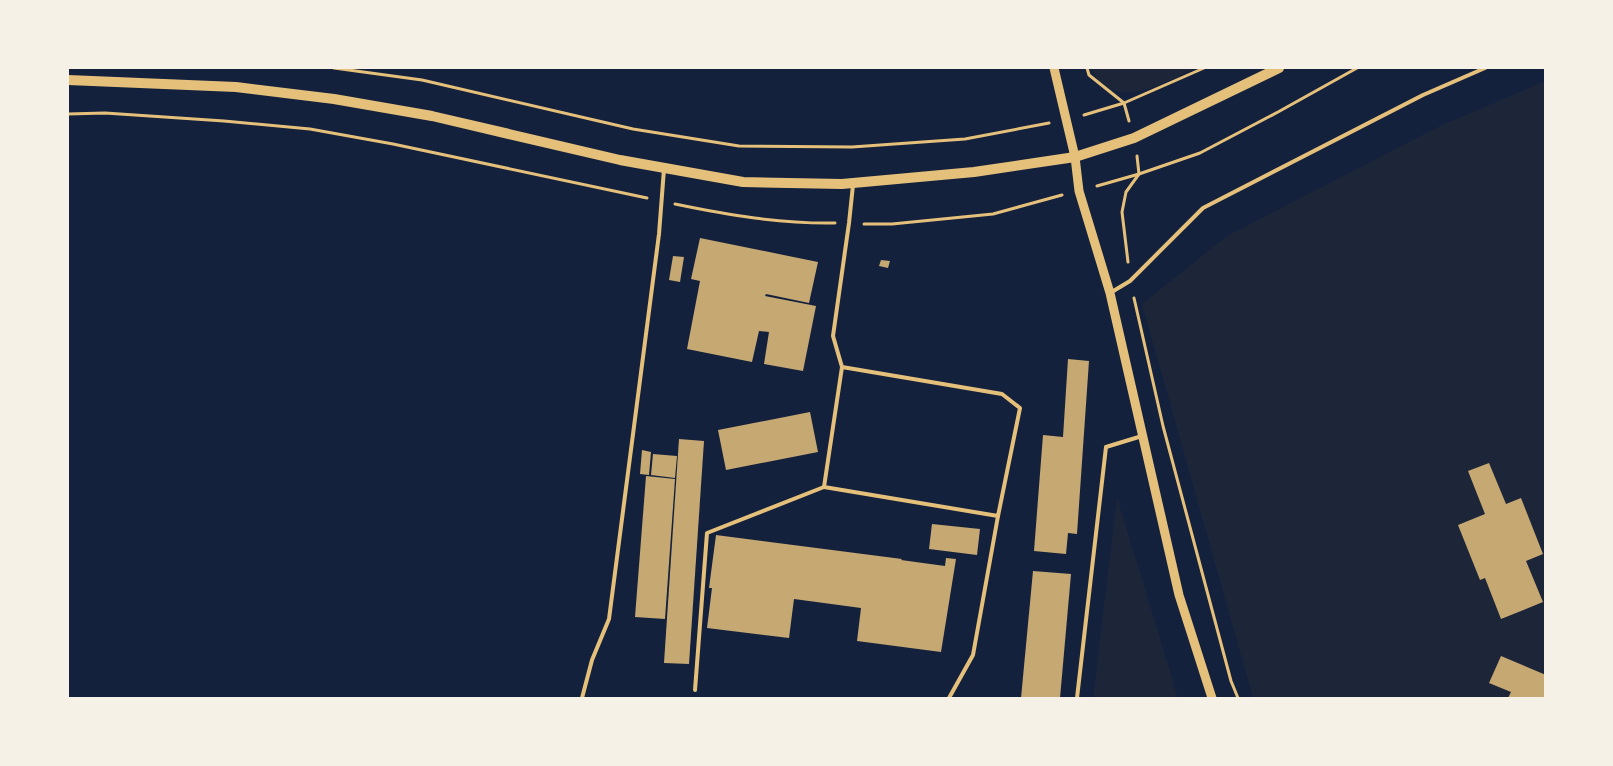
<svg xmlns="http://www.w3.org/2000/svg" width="1613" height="766" font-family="Ubuntu,sans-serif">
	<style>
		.green { fill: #1d2539 }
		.building { fill: #c6a872 }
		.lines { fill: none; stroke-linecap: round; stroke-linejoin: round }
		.path { stroke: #e5c07b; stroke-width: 3 }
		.service { stroke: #e5c07b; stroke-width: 4 }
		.tertiary { stroke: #e5c07b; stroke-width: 9 }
		.secondary { stroke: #e5c07b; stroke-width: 10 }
	</style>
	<rect width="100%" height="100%" fill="#14213d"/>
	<g class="green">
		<path d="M1091,68H1195C1164,83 1113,114 1091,68Z"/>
		<path d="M1545,81V698H1253L1142,304L1227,236L1440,126Z"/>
		<path d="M1117,497L1178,698H1093Z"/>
	</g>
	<g class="building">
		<path d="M700,238L818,262L809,303L766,294L765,296L816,306L803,371L764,364L769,332L759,331L752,362L687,349L700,281L691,279Z"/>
		<path d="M673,256L684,257L680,282L669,280Z"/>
		<path d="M881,260L890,261L888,268L879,266Z"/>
		<path d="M1068,359L1089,361L1077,534L1068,533L1066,554L1034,551L1043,435L1063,437Z"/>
		<path d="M810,412L818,452L726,470L718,430Z"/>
		<path d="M679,439L704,441L689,664L664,663Z"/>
		<path d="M642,450L651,452L649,475L640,474Z"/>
		<path d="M653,454L677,456L675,478L651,475Z"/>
		<path d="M1489,463L1506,504L1521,498L1543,554L1526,561L1543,602L1501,619L1485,578L1480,580L1458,525L1485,514L1468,471Z"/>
		<path d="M646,476L675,479L665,619L635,617Z"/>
		<path d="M932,524L980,529L977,555L929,549Z"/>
		<path d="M716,535L902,559L901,560L945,566L946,558L956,559L941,652L857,641L861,608L794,599L789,638L707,628L712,588H709Z"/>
		<path d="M1033,571L1071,574L1060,698H1021Z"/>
		<path d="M1501,656L1546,675V698H1508L1511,692L1489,683Z"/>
	</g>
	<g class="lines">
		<g class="path">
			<path d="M334,68L422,80L633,129L739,146L852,147L965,139L1049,123"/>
			<path d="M1087,68L1089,75L1124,103L1129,121"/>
			<path d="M68,114L105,113L224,121L310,129L393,144L647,198"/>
			<path d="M1084,115L1124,103L1204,68"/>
			<path d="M1097,186L1139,174L1200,153L1278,112L1357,68"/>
			<path d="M675,204C728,215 781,224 835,223"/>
			<path d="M864,224H892L993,214L1062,195"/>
			<path d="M1128,262L1122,212L1126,192L1139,174L1137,156"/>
			<path d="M1134,298L1163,426L1231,681L1238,698"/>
		</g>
		<g class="service">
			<path d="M1110,293L1130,281L1203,208L1423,95L1485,68"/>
			<path d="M842,367L824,487L998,516L1020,408L1002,394L842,367L833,336L849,223L853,185"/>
			<path d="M695,690L707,533L824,487"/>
			<path d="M582,698L592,660L609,619L659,234L664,169"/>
			<path d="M949,698L973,655L998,516"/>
			<path d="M1077,698L1106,447L1142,436"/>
		</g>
		<path class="tertiary" d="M1054,68L1075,157L1079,191L1110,293L1179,595L1212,698"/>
		<path class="secondary" d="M68,80L236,87L334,99L432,116L620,160L743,182L842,184L974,172L1075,157L1134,138L1279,68"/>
	</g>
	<rect width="1613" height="766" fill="none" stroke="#f6f1e7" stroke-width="138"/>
</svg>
